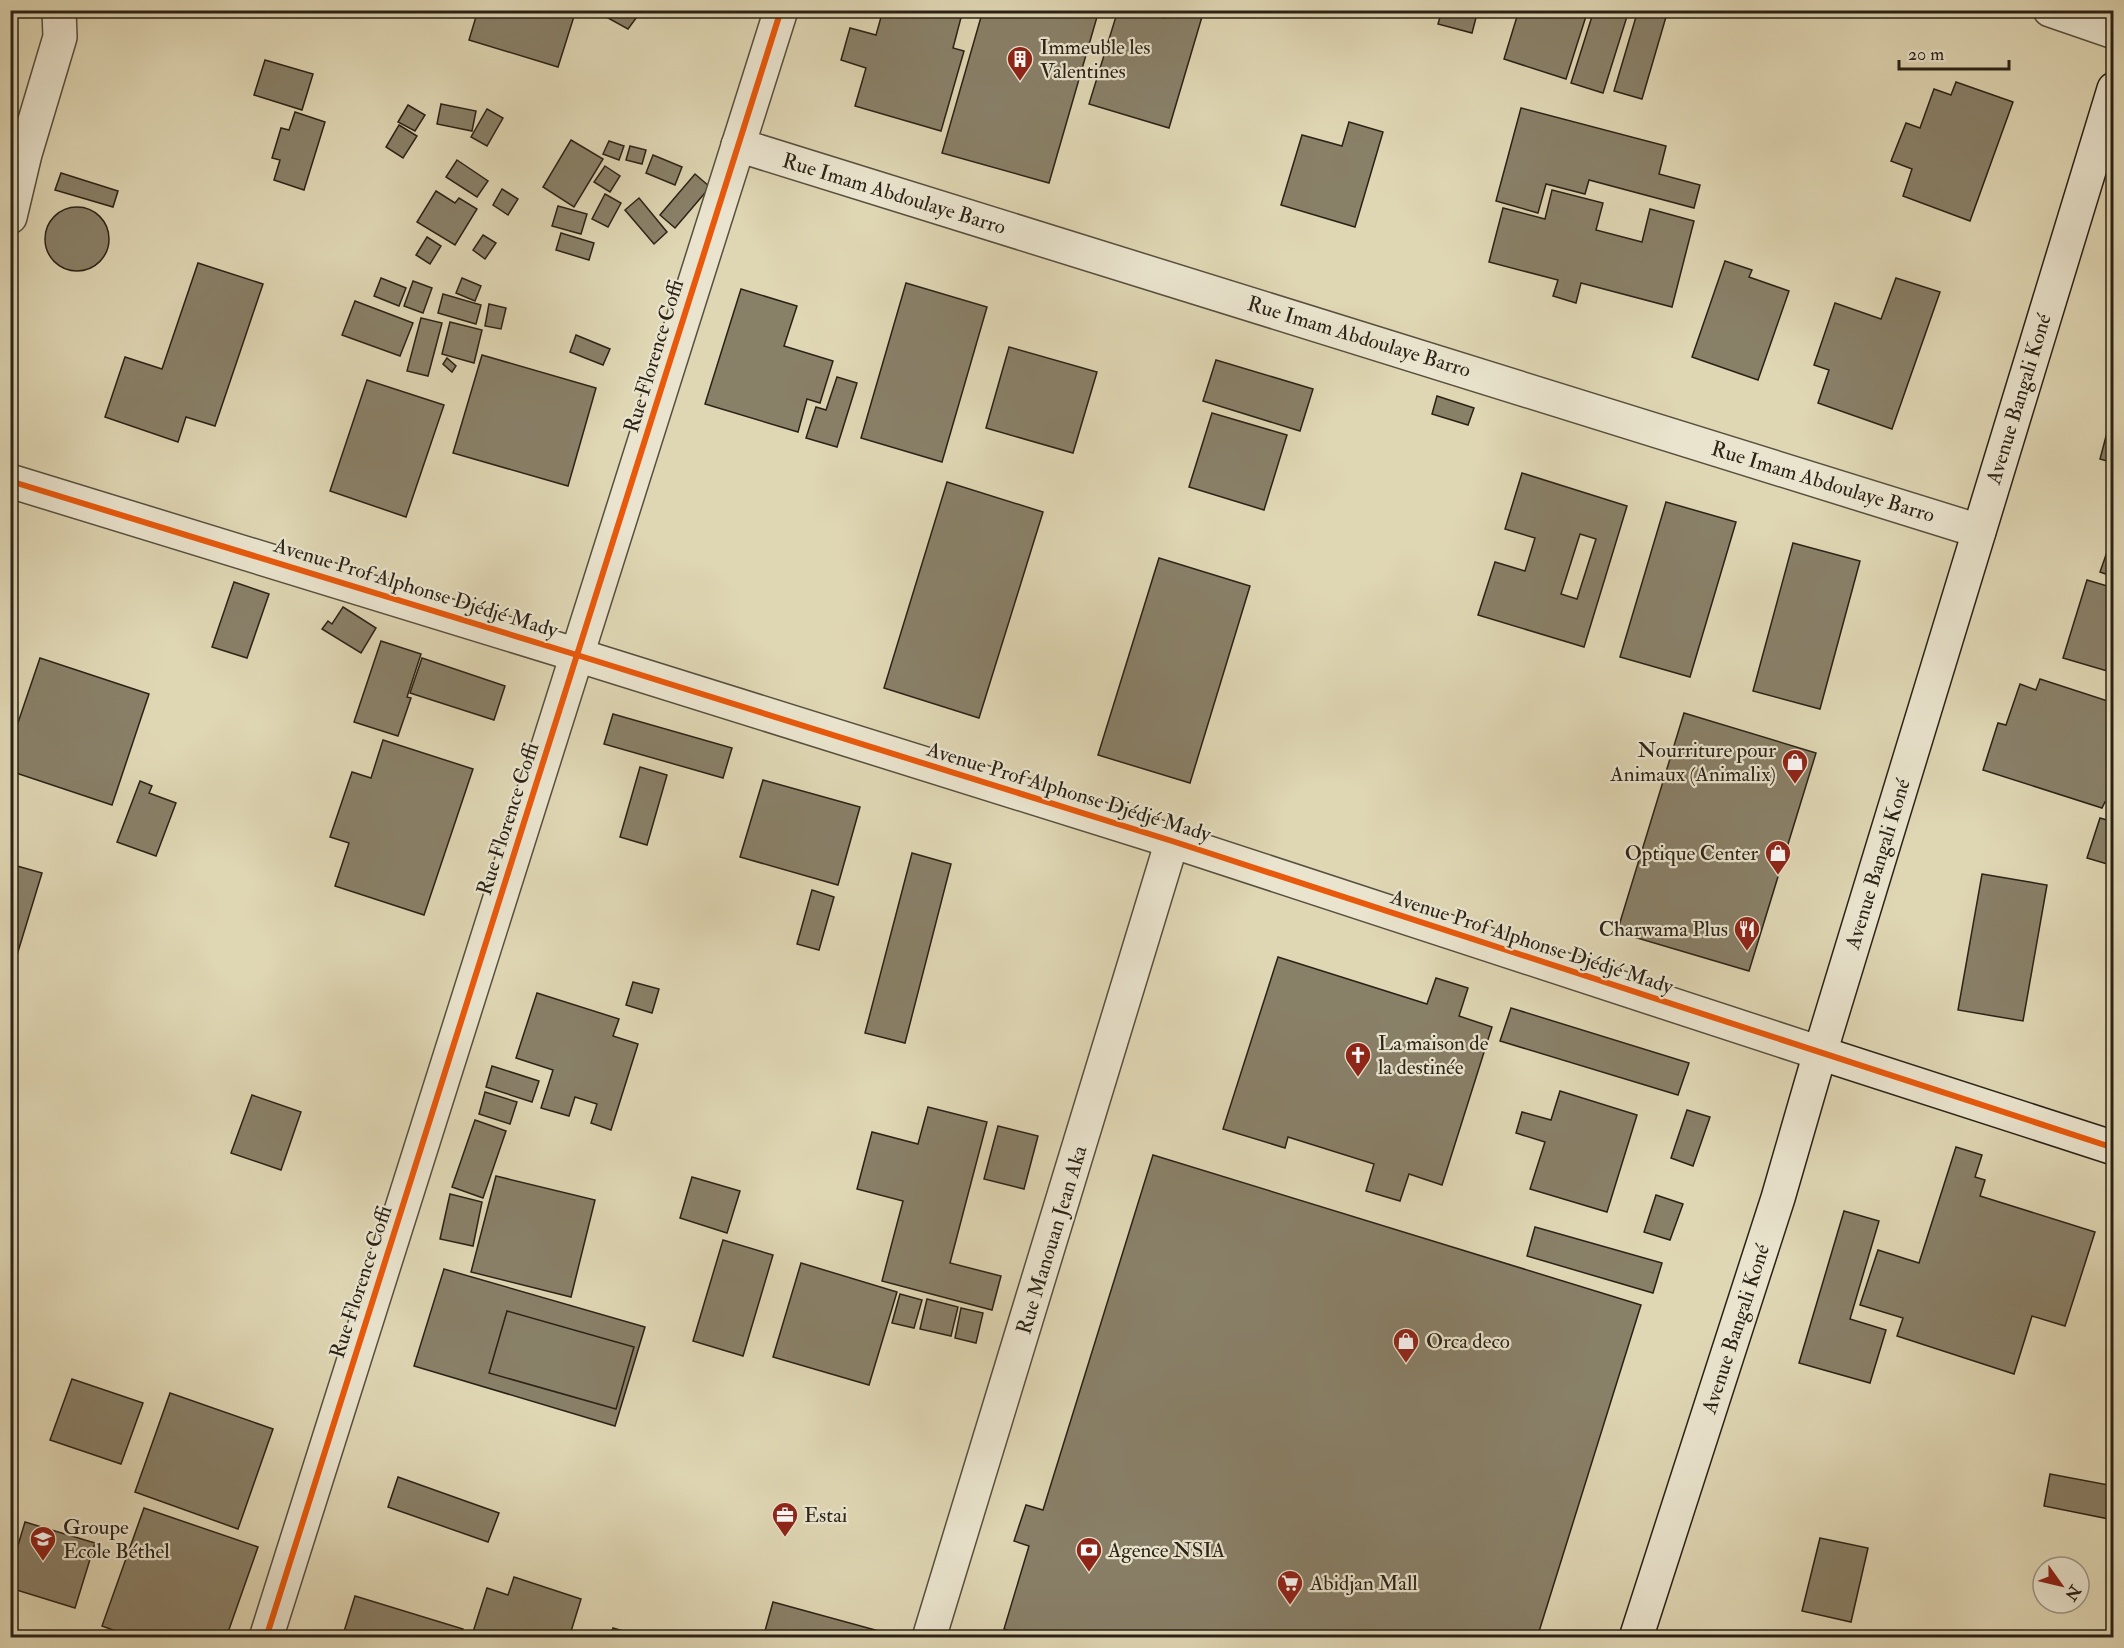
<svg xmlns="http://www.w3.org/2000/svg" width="2124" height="1648" font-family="'IM FELL Double Pica',serif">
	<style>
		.building { fill: #898068; stroke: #2b2217; stroke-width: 1.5; fill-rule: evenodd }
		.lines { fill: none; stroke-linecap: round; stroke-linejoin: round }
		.street-casing { stroke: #584f3e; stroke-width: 36 }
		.secondary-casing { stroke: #2b2217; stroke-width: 36 }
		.street { stroke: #eae4ce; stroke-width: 33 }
		.secondary { stroke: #eae4ce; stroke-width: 33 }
		.cycleway-casing { stroke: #eae4ce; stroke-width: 10 }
		.cycleway { stroke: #e8590c; stroke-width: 6 }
		.labels { text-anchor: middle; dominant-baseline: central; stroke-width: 4.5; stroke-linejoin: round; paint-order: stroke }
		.poi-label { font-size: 21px; fill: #2b2217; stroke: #eae4ce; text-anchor: start }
		.street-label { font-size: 21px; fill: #2b2217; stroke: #eae4ce }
	</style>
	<rect width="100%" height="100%" fill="#dfd6b3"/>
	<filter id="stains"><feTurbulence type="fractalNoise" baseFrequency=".00333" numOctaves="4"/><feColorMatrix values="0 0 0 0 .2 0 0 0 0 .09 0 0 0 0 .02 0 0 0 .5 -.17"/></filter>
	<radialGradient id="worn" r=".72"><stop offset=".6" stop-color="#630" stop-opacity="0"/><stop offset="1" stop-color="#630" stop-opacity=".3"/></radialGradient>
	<g class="building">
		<path d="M478,10H576L558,67L469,40Z"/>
		<path d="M598,10H642L628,29L597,12Z"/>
		<path d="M883,10H963L953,48L964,51L941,131L855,106L866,68L841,60L850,28L876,35Z"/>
		<path d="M983,10H1099L1049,183L942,153Z"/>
		<path d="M1118,10H1140L1165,18L1168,10H1204L1169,128L1089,104Z"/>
		<path d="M1442,10H1478L1472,33L1438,24Z"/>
		<path d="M1519,10H1588L1566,79L1504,59Z"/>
		<path d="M1594,10H1629L1603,93L1571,83Z"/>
		<path d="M1638,10H1668L1642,99L1614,91Z"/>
		<path d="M265,60L313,74L302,110L254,95Z"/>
		<path d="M1956,82L2013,102L1970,221L1903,196L1912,169L1891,161L1906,123L1920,128L1934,89L1951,95Z"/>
		<path d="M441,104L476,111L472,131L437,124Z"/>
		<path d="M408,105L425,115L415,131L398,122Z"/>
		<path d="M1521,108L1666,146L1659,174L1700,185L1694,208L1589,180L1585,194L1546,184L1538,213L1496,201Z"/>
		<path d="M487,109L503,118L487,146L471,137Z"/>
		<path d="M295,112L325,122L304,190L274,180L280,160L272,158L281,128L289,130Z"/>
		<path d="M1349,122L1383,132L1355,227L1281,205L1302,135L1342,146Z"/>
		<path d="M399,125L417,136L403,158L386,147Z"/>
		<path d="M571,140L603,159L574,207L543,187Z"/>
		<path d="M609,141L624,146L619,160L603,154Z"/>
		<path d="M630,146L646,150L642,164L626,160Z"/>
		<path d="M653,155L682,167L675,185L646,173Z"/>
		<path d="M457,160L488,181L477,197L446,177Z"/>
		<path d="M605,166L620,176L610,192L594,182Z"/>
		<path d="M61,173L118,191L113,207L55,190Z"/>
		<path d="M695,174L710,187L675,228L660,215Z"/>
		<path d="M502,189L518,199L508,215L493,205Z"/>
		<path d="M1552,190L1603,203L1596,230L1642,242L1650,209L1694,221L1672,307L1581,283L1576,303L1553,296L1558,280L1489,262L1503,208L1545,219Z"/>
		<path d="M436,191L455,203L459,198L477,209L455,245L417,222Z"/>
		<path d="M605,194L621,203L608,227L592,219Z"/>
		<path d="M639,198L667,232L654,244L625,210Z"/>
		<path d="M558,206L587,214L581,234L552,226Z"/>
		<circle cx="77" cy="239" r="32"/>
		<path d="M561,233L594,243L589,260L556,250Z"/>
		<path d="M483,235L496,243L485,259L473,250Z"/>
		<path d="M427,237L441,246L430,264L416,255Z"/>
		<path d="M1725,261L1752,270L1749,277L1789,291L1758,380L1692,357Z"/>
		<path d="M198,263L263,284L215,426L186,417L178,442L105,417L125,357L162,369Z"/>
		<path d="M381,278L406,288L399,306L374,296Z"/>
		<path d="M462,278L481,286L475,301L456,293Z"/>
		<path d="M1896,278L1940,292L1892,429L1818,403L1829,370L1814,365L1835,303L1881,319Z"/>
		<path d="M413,281L432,288L423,313L404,306Z"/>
		<path d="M906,283L987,307L942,462L861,438Z"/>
		<path d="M741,289L797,306L784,346L833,361L820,403L807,399L798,432L705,404Z"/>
		<path d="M443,294L481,305L476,324L438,313Z"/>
		<path d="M355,301L413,323L400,356L342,335Z"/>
		<path d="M489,304L506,308L501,329L485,326Z"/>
		<path d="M421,318L442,323L428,376L407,371Z"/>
		<path d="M450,322L482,330L474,363L442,354Z"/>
		<path d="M576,335L610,349L603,365L570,352Z"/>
		<path d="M1009,347L1097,372L1073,453L986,428Z"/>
		<path d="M482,355L596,388L568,486L453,453Z"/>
		<path d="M447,358L456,366L452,372L443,364Z"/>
		<path d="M1216,360L1313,389L1300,431L1203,401Z"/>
		<path d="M837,377L857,383L837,447L806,438L816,407L826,410Z"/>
		<path d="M367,380L444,405L406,517L330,491Z"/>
		<path d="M1437,396L1474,408L1468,425L1432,414Z"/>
		<path d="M2114,406V463L2100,459Z"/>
		<path d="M1212,413L1287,435L1264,510L1189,487Z"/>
		<path d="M1522,473L1627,506L1584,647L1478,615L1495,562L1525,571L1535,538L1505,529ZM1580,534L1596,539L1577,599L1561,594Z"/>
		<path d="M947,482L1043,512L979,718L884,688Z"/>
		<path d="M1666,502L1736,522L1690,677L1620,657Z"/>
		<path d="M2114,532V577L2100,572Z"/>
		<path d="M1793,543L1860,561L1820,709L1753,691Z"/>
		<path d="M1159,558L1250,586L1190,783L1098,755Z"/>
		<path d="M2087,580L2114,588V673L2063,658Z"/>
		<path d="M234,582L269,594L247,658L212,647Z"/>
		<path d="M343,607L376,628L361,653L322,629L328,621L332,624Z"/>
		<path d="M381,641L421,654L407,697L411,698L398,736L354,722Z"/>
		<path d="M40,658L149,694L112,805L10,771V746Z"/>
		<path d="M422,658L505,686L494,720L410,693Z"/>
		<path d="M2040,679L2114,703V805L2105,802L2102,808L1983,770L1998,723L2006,725L2020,684L2036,690Z"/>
		<path d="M1684,713L1816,753L1749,971L1617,932Z"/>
		<path d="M613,714L732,748L723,778L604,744Z"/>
		<path d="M383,740L473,769L424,915L335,886L349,843L330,837L352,772L371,778Z"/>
		<path d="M640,767L667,775L647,845L620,837Z"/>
		<path d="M763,780L860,807L838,885L740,857Z"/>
		<path d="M140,781L152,786L149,793L176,803L156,856L117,842Z"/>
		<path d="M2100,818L2114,822V866L2087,858Z"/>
		<path d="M912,853L951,864L905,1043L865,1033Z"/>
		<path d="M10,864L42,873L10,978Z"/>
		<path d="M1982,874L2047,885L2023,1021L1958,1010Z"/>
		<path d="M812,890L834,897L819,950L797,944Z"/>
		<path d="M1278,957L1427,1004L1436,978L1468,988L1459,1016L1492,1027L1442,1185L1409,1174L1400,1201L1366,1191L1374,1164L1288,1137L1285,1148L1223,1129Z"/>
		<path d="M633,982L659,989L652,1013L626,1005Z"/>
		<path d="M537,993L619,1019L613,1036L638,1044L611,1130L591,1123L597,1104L575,1097L569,1116L541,1108L553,1070L516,1058Z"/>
		<path d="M1511,1008L1689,1063L1678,1095L1500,1041Z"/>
		<path d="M492,1066L539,1081L532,1102L486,1087Z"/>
		<path d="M1560,1091L1637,1115L1607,1212L1530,1189L1545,1142L1516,1133L1522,1112L1551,1120Z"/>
		<path d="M485,1092L517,1102L510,1124L479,1114Z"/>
		<path d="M252,1095L301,1112L281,1170L231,1153Z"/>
		<path d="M928,1107L987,1122L950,1263L1001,1276L992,1310L882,1281L903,1201L857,1189L872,1132L918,1144Z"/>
		<path d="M1687,1110L1710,1117L1693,1166L1671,1158Z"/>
		<path d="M475,1120L506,1131L483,1198L452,1187Z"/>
		<path d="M998,1126L1038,1136L1024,1189L984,1179Z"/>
		<path d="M1956,1147L1982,1155L1975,1177L1985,1180L1980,1196L2095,1232L2065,1326L2032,1316L2014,1374L1897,1336L1903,1318L1860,1305L1878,1250L1919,1263Z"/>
		<path d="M1153,1155L1641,1305L1537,1638H1032L1004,1629L1029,1546L1014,1541L1026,1505L1043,1510Z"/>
		<path d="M496,1176L595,1200L571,1297L471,1272Z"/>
		<path d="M692,1177L740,1191L727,1233L680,1218Z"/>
		<path d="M450,1194L482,1202L473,1246L440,1239Z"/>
		<path d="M1656,1195L1683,1204L1670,1240L1644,1232Z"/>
		<path d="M1844,1211L1879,1221L1850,1319L1886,1330L1870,1383L1799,1363Z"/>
		<path d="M1535,1227L1662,1263L1653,1293L1527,1256Z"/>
		<path d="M723,1240L773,1255L743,1356L693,1341Z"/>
		<path d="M801,1263L897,1292L869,1385L773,1357Z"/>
		<path d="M444,1269L645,1327L615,1426L414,1366Z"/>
		<path d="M900,1294L922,1300L914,1328L892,1323Z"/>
		<path d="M927,1299L958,1307L951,1336L920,1329Z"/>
		<path d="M961,1308L983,1313L976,1343L955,1338Z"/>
		<path d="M507,1311L634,1347L616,1409L489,1373Z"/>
		<path d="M72,1379L143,1403L121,1464L50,1440Z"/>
		<path d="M170,1393L273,1429L238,1529L135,1492Z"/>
		<path d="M2050,1474L2114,1486V1520L2044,1506Z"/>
		<path d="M398,1477L499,1513L488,1542L388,1507Z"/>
		<path d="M144,1508L258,1547L226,1638H135L102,1626Z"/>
		<path d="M25,1522L95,1543L75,1608L10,1588V1572Z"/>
		<path d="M1820,1538L1868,1548L1851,1622L1802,1611Z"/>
		<path d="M514,1577L581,1599L569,1638H489L473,1632L487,1588L508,1595Z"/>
		<path d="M355,1596L463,1629L461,1638H342Z"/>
		<path d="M773,1602L879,1631L877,1638H763Z"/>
		<path d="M613,1628L647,1638H610Z"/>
	</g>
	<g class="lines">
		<g class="street-casing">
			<g id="street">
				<path d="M2050,10L2114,32"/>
				<path d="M738,145L1979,531"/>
				<path d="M10,217L25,154L60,37L59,10"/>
				<path d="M10,481L577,655L1172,841L1820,1053"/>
				<path d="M266,1638L781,10"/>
				<path d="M929,1638L1172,841"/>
			</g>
		</g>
		<g class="secondary-casing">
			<g id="secondary">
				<path d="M1820,1053L2114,1148"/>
				<path d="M1636,1638L1778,1198L1820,1053L2114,89"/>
			</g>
		</g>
		<use href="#street" class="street"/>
		<use href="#secondary" class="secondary"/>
		<g class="cycleway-casing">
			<g id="cycleway">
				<path d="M10,481L577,655L1172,841L2114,1148"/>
				<path d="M266,1638L781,10"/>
			</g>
		</g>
		<use href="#cycleway" class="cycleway"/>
	</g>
	<defs>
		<g id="building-pin" transform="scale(1.35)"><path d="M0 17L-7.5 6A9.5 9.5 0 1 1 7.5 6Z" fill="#8f2418" stroke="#eae4ce"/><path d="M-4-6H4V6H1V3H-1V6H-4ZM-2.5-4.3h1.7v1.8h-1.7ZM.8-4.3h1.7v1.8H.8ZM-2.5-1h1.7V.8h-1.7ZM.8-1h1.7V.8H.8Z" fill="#fff"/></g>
		<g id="shop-pin" transform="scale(1.35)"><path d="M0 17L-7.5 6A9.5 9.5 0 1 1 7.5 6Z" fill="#8f2418" stroke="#eae4ce"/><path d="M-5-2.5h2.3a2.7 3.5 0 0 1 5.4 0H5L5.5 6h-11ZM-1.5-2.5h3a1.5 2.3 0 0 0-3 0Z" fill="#fff"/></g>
		<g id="restaurant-pin" transform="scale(1.35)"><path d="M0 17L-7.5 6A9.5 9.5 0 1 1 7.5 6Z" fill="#8f2418" stroke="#eae4ce"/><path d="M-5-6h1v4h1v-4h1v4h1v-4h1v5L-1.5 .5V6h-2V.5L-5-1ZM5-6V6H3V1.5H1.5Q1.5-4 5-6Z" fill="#fff"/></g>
		<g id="church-pin" transform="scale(1.35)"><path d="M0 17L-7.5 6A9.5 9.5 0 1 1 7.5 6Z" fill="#8f2418" stroke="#eae4ce"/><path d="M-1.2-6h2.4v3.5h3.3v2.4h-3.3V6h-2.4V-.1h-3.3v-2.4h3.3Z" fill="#fff"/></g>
		<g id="office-pin" transform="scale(1.35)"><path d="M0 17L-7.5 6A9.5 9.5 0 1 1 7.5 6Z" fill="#8f2418" stroke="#eae4ce"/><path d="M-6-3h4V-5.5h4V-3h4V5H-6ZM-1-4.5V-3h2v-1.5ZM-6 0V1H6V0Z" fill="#fff"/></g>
		<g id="school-pin" transform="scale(1.35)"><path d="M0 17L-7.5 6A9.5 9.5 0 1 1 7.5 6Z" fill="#8f2418" stroke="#eae4ce"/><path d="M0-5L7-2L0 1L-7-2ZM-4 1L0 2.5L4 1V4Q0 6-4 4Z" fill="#fff"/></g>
		<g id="bank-pin" transform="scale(1.35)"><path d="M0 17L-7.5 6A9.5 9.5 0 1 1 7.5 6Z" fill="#8f2418" stroke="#eae4ce"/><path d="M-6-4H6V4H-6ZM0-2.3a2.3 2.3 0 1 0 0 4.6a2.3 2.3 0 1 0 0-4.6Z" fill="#fff"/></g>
		<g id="supermarket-pin" transform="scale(1.35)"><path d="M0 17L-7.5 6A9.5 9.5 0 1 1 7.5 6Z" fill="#8f2418" stroke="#eae4ce"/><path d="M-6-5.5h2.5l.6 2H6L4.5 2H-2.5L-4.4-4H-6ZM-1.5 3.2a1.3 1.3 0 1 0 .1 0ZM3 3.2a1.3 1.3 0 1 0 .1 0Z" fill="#fff"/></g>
	</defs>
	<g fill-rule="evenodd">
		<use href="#building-pin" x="1020" y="59"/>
		<use href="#shop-pin" x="1795" y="762"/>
		<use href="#shop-pin" x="1778" y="853"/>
		<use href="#restaurant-pin" x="1747" y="929"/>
		<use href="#church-pin" x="1358" y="1055"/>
		<use href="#shop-pin" x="1406" y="1341"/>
		<use href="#office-pin" x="785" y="1515"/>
		<use href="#school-pin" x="43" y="1539"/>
		<use href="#bank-pin" x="1089" y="1550"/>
		<use href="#supermarket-pin" x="1290" y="1583"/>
	</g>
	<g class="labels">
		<g class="poi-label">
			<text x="1040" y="47">Immeuble les<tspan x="1040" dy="24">Valentines</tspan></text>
			<text x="1776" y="750" text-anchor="end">Nourriture pour<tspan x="1776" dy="24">Animaux (Animalix)</tspan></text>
			<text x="1758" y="853" text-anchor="end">Optique Center</text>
			<text x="1728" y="929" text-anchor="end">Charwama Plus</text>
			<text x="1378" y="1043">La maison de<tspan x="1378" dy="24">la destinée</tspan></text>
			<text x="1426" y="1341">Orca deco</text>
			<text x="804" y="1515">Estai</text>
			<text x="63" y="1527">Groupe<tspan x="63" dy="24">Ecole Béthel</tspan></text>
			<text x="1108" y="1550">Agence NSIA</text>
			<text x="1310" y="1583">Abidjan Mall</text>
		</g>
		<g class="street-label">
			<text transform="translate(894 194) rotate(17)">Rue Imam Abdoulaye Barro</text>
			<text transform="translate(1359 337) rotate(17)">Rue Imam Abdoulaye Barro</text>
			<text transform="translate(654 356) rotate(-73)">Rue Florence Coffi</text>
			<text transform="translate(2019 399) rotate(-73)">Avenue Bangali Koné</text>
			<text transform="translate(1823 482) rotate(17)">Rue Imam Abdoulaye Barro</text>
			<text transform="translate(416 588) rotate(17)">Avenue Prof Alphonse Djédjé Mady</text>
			<text transform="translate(1069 792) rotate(17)">Avenue Prof Alphonse Djédjé Mady</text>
			<text transform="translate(508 819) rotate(-72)">Rue Florence Coffi</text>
			<text transform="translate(1878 864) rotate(-73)">Avenue Bangali Koné</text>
			<text transform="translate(1532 942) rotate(18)">Avenue Prof Alphonse Djédjé Mady</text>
			<text transform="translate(1052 1240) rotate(-73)">Rue Manouan Jean Aka</text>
			<text transform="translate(361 1282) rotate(-72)">Rue Florence Coffi</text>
			<text transform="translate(1736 1329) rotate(-72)">Avenue Bangali Koné</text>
		</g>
	</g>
	<rect width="2124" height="1648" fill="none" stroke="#dfd6b3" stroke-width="36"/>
	<rect x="12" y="12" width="2100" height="1624" fill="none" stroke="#2b2217" stroke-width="3"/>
	<rect x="18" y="18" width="2088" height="1612" fill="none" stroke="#2b2217" stroke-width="1.5"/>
	<g transform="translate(2061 1585) rotate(124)"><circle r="28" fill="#eae4ce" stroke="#9e9685" stroke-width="1.5"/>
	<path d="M0-4.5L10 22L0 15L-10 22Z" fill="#8f2418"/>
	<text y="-9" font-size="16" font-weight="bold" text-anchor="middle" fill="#2b2217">N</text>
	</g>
	<path d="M1899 60v9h110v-9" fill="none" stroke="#2b2217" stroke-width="3"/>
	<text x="1908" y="60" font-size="18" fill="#2b2217" stroke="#eae4ce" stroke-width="4.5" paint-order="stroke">20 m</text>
	<rect width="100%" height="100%" filter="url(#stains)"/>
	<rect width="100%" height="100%" fill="url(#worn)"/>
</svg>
